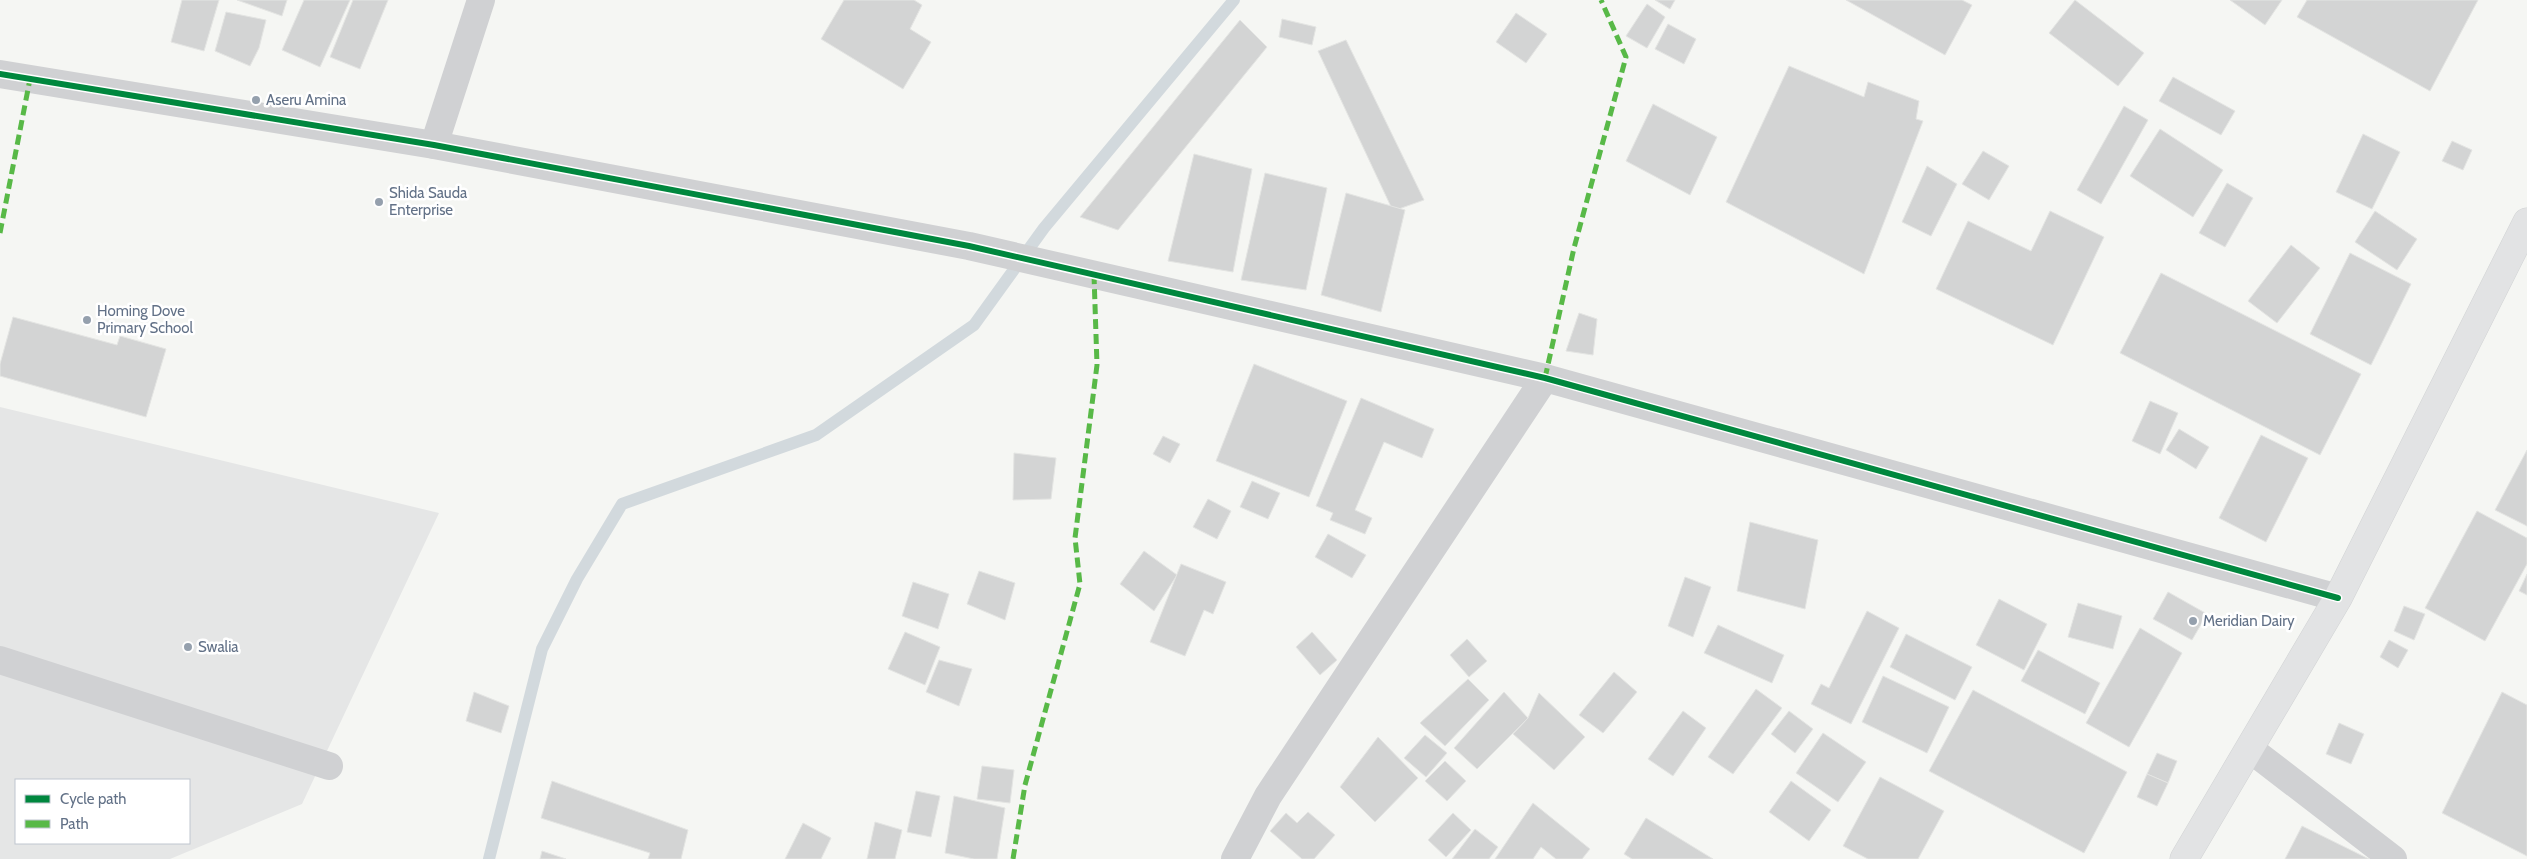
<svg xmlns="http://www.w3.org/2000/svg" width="2527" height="859" font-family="Cabin,sans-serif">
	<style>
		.built { fill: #e5e6e6; fill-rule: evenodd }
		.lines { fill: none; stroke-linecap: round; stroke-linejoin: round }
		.stream { stroke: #d2d9dd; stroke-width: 12 }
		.building { fill: #d3d4d4; stroke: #e4e5e3 }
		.primary-casing { stroke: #d1d3d4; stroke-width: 29 }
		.street { stroke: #d0d1d3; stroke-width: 28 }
		.primary { stroke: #e2e3e4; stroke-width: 28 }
		.quiet { stroke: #58b947; stroke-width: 5; stroke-dasharray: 10 5; stroke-linecap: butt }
		.cycleway-casing { stroke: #fff; stroke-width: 9 }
		.cycleway { stroke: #00873e; stroke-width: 6 }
		.poi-dot { fill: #95a0ad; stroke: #fff; stroke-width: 2 }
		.labels { text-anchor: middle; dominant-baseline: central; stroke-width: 5; stroke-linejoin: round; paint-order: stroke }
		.poi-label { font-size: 15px; fill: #627187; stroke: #fff; text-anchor: start }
	</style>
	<rect width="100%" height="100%" fill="#f5f6f3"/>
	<path class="built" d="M0,407L439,513L302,804L170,859H0ZM16,780H189V843H16Z"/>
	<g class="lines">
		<path class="stream" d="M489,859L542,649L577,579L622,504L816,435L974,325L1044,228L1234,0"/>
	</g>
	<g class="building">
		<path d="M182,0H219L204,51L171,42Z"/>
		<path d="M237,0H287L282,16Z"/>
		<path d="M304,0H350L320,67L282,50Z"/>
		<path d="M353,0H388L360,69L330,57Z"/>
		<path d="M844,0H914L922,5L910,29L931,42L903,89L821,39Z"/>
		<path d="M1655,0H1675L1670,9Z"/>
		<path d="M1846,0H1962L1972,5L1945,55Z"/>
		<path d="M2075,0L2144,53L2118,86L2049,33Z"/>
		<path d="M2230,0H2282L2265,25Z"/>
		<path d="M2307,0H2478L2430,91L2297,17Z"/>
		<path d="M1647,4L1665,17L1647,48L1626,36Z"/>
		<path d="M226,12L266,20L259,48L250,66L215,51Z"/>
		<path d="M1516,13L1547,34L1526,63L1496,42Z"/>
		<path d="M1282,19L1316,27L1312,45L1279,37Z"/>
		<path d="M1240,20L1267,47L1118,230L1080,217Z"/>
		<path d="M1668,24L1696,39L1684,64L1655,49Z"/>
		<path d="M1346,40L1424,200L1393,211L1318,51Z"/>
		<path d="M1789,66L1864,97L1868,82L1919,101L1916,119L1923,121L1864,274L1726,202Z"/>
		<path d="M2173,77L2235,111L2221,135L2159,101Z"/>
		<path d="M1653,104L1717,137L1690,195L1626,161Z"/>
		<path d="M2124,106L2148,120L2101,204L2077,190Z"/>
		<path d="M2160,129L2223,170L2193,217L2130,176Z"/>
		<path d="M2363,134L2400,152L2372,209L2336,192Z"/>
		<path d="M2452,141L2472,150L2463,170L2442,161Z"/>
		<path d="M1983,151L2009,166L1989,200L1962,184Z"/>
		<path d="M1194,154L1252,169L1233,272L1168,261Z"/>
		<path d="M1927,166L1957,184L1931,236L1902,222Z"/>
		<path d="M1265,173L1327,188L1306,290L1241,280Z"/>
		<path d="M2227,183L2253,198L2225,247L2199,233Z"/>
		<path d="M1346,193L1405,210L1381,312L1321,295Z"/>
		<path d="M2050,211L2104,237L2053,345L1936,289L1968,221L2031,251Z"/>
		<path d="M2375,211L2417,239L2397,270L2355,242Z"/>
		<path d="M2291,245L2320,268L2277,323L2248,301Z"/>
		<path d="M2350,253L2411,284L2371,365L2310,334Z"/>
		<path d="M2161,273L2361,374L2320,455L2120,353Z"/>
		<path d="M1579,313L1597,319L1593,355L1566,351Z"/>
		<path d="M13,317L117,345L120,336L166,349L146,417L0,376V364Z"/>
		<path d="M1254,364L1347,401L1309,497L1216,461Z"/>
		<path d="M1361,398L1434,429L1422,458L1384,442L1355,510L1372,518L1365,534L1330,520L1333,513L1316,506Z"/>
		<path d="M2150,401L2178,413L2160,454L2132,441Z"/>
		<path d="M2179,429L2209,447L2196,469L2166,450Z"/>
		<path d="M2261,435L2308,458L2266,542L2219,518Z"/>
		<path d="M1163,436L1180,444L1170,463L1153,454Z"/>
		<path d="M2527,450V526L2495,510Z"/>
		<path d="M1014,453L1056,458L1051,499L1013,500Z"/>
		<path d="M1252,481L1280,493L1268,519L1240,507Z"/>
		<path d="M1208,499L1231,511L1217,539L1193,527Z"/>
		<path d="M2477,511L2527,538V564L2485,641L2425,608Z"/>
		<path d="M1750,522L1818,540L1805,609L1737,591Z"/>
		<path d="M1328,534L1366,555L1352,578L1315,557Z"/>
		<path d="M1144,551L1177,575L1154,611L1120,584Z"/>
		<path d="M1181,564L1226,582L1213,614L1204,610L1185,656L1150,642Z"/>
		<path d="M979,571L1015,583L1005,620L967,604Z"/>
		<path d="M2527,574V595L2519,591Z"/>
		<path d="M1685,577L1711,587L1693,637L1668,626Z"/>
		<path d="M913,582L949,594L938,629L902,616Z"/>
		<path d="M2168,592L2207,614L2192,640L2153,619Z"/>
		<path d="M1999,599L2047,624L2024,670L1976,645Z"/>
		<path d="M2078,603L2122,616L2113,649L2068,637Z"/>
		<path d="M2404,606L2425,614L2414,640L2394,631Z"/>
		<path d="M1867,611L1899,628L1851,724L1811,704L1821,684L1829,688Z"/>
		<path d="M1718,625L1784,655L1772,683L1704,653Z"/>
		<path d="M2140,628L2182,653L2129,747L2086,723Z"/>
		<path d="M905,632L940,647L925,685L888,669Z"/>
		<path d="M1312,632L1337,660L1320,675L1296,647Z"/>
		<path d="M1906,634L1972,667L1955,700L1890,667Z"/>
		<path d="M1467,639L1487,661L1469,677L1450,655Z"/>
		<path d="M2389,640L2408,650L2398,668L2380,657Z"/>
		<path d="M2038,650L2100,683L2085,714L2021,681Z"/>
		<path d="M939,660L972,669L959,706L926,692Z"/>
		<path d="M1614,672L1637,692L1603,733L1579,715Z"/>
		<path d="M1883,676L1949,707L1927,753L1862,722Z"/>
		<path d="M1468,679L1489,700L1445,746L1420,723Z"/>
		<path d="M1756,689L1782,708L1733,774L1708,757Z"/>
		<path d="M1973,690L2127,772L2084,853L1929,771Z"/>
		<path d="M474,692L509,706L501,733L466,721Z"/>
		<path d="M1504,692L1528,718L1477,769L1454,748Z"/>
		<path d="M2502,692L2527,705V856L2442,813Z"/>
		<path d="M1539,693L1585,737L1554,770L1513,734L1528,718Z"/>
		<path d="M1683,711L1706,728L1673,776L1648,759Z"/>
		<path d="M1789,711L1813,729L1795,753L1771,734Z"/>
		<path d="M2339,723L2364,734L2351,764L2326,754Z"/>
		<path d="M1823,733L1866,762L1838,802L1796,773Z"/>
		<path d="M1425,735L1447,753L1426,777L1404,758Z"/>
		<path d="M1378,737L1418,778L1375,822L1340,787Z"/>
		<path d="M2157,753L2177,761L2168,783L2147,774Z"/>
		<path d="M1445,761L1466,781L1447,801L1425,781Z"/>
		<path d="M982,766L1014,770L1010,803L977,799Z"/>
		<path d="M2147,774L2168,783L2157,806L2137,797Z"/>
		<path d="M1880,777L1944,811L1918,859H1868L1843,846Z"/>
		<path d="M552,781L688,830L681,859H648L650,853L541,818Z"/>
		<path d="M1791,781L1831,810L1809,841L1769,812Z"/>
		<path d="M916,791L940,796L931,837L907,832Z"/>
		<path d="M954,796L1005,808L997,859H974L945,853Z"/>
		<path d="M1533,803L1590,849L1582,859H1556L1541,847L1533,859H1495Z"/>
		<path d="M1308,812L1335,835L1314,859H1302L1270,831L1286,813L1297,823Z"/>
		<path d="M1453,813L1471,830L1446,857L1428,840Z"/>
		<path d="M1646,818L1713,859H1632L1624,854Z"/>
		<path d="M875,822L902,830L895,859H867Z"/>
		<path d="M803,823L831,838L821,859H785Z"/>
		<path d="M2302,826L2369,859H2285Z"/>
		<path d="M1475,829L1498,847L1489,859H1452Z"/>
		<path d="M542,851L566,859H540Z"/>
	</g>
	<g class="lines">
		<g class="primary-casing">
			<path id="primary" d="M2184,859L2338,598L2527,222"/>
		</g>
		<g class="street">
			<path d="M0,74L434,145L969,246L1545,378L2338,598"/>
			<path d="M434,145L481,0"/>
			<path d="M0,660L329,766"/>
			<path d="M2250,749L2393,859"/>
			<path d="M1235,859L1268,796L1545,378"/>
		</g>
		<use href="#primary" class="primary"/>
		<g class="quiet">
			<path d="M0,233L30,79"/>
			<path d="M1545,378L1574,248L1626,57L1601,0"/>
			<path d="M1013,859L1025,785L1080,584L1075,538L1097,365L1094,275"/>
		</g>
		<g class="cycleway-casing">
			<path id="cycleway" d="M0,74L434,145L969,246L1545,378L2338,598"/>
		</g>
		<use href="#cycleway" class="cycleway"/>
	</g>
	<g class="poi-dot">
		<circle cx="256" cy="100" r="5"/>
		<circle cx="379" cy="202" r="5"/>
		<circle cx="87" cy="320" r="5"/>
		<circle cx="2193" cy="621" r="5"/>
		<circle cx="188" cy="647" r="5"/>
	</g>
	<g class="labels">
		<g class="poi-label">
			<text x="266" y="100">Aseru Amina</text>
			<text x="389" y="193">Shida Sauda<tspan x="389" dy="17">Enterprise</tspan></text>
			<text x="97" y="311">Homing Dove<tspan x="97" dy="17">Primary School</tspan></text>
			<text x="2203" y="621">Meridian Dairy</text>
			<text x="198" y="647">Swalia</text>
		</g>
	</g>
	<rect x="15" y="779" width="175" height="65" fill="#ffffff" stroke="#c0c6cf"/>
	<rect x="25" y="795" width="25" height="8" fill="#00873e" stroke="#c0c6cf"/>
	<text x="60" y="804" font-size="15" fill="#627187">Cycle path</text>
	<rect x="25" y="820" width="25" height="8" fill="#58b947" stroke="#c0c6cf"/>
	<text x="60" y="829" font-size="15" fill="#627187">Path</text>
</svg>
